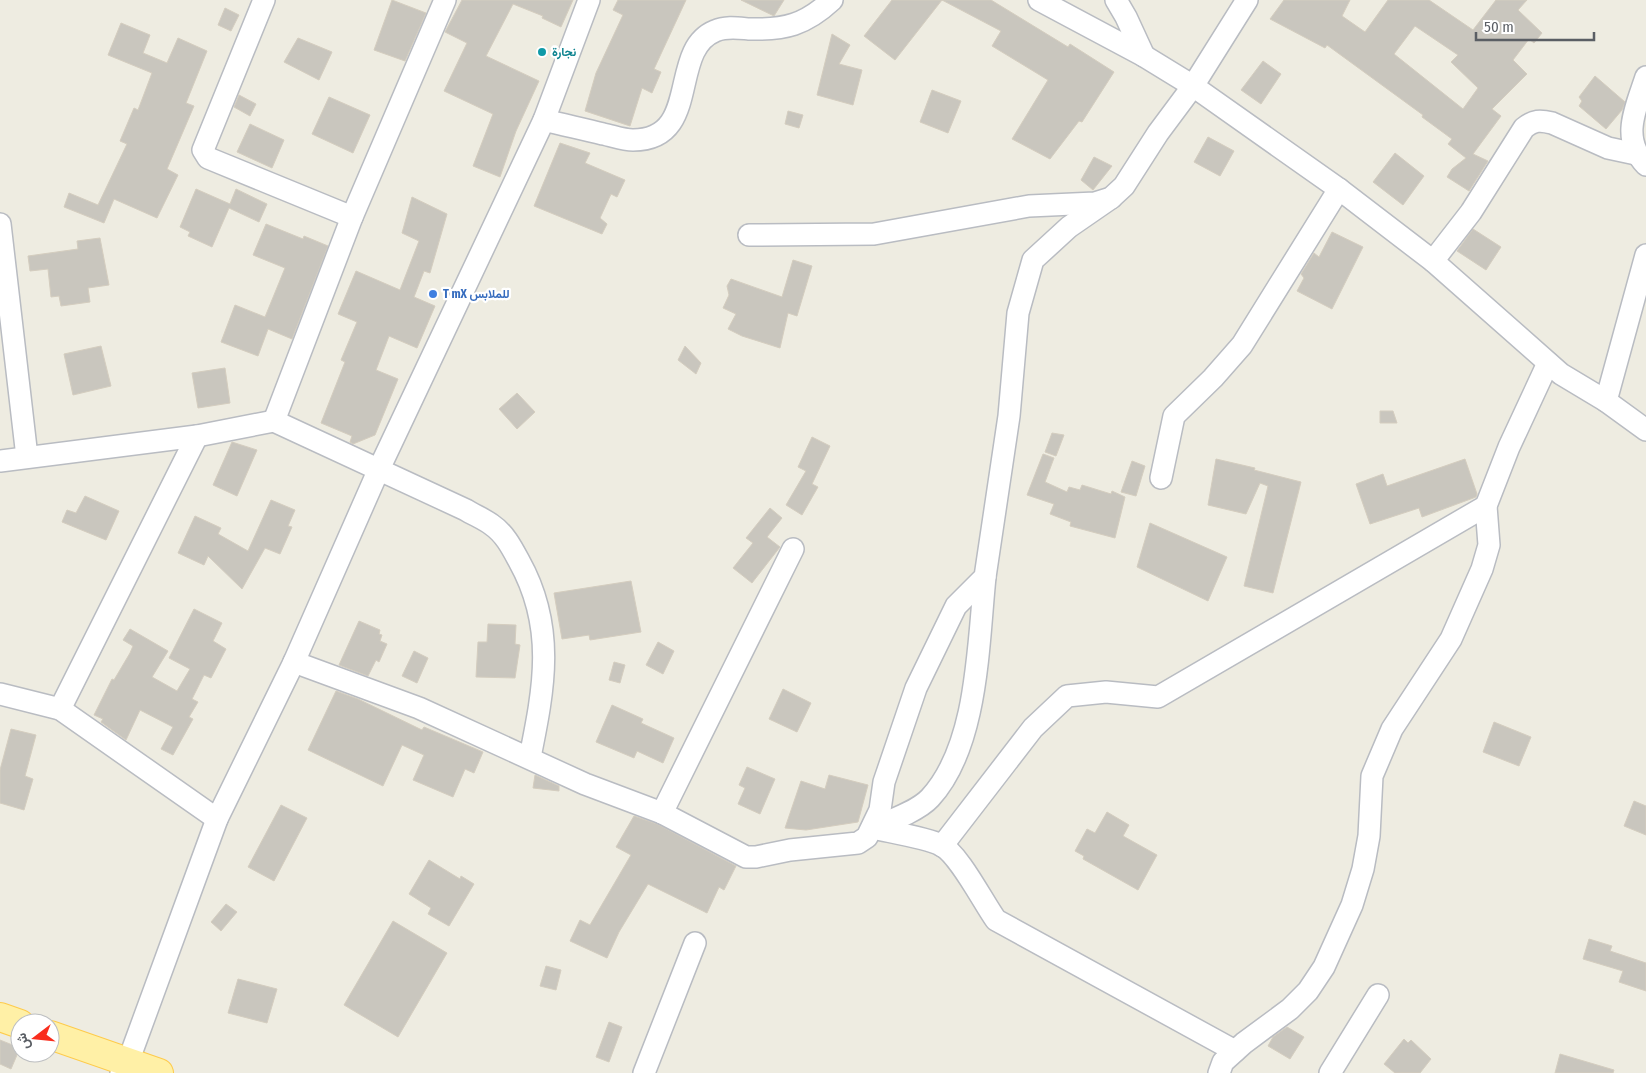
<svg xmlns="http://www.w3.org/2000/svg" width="1646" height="1073" font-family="'Fira Sans Condensed',Vazirmatn,sans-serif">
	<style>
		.building { fill: #c9c6be; stroke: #d4cdbf; fill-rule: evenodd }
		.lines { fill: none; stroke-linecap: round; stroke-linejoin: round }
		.minor-casing { stroke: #b9bcc2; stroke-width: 24 }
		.major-casing { stroke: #fecb4b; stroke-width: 30 }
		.minor { stroke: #fff; stroke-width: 21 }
		.major { stroke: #fff0a6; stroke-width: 28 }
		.culture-dot { fill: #0f9aa8; stroke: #fff; stroke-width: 2 }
		.shop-dot { fill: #3f7fe0; stroke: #fff; stroke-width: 2 }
		.labels { text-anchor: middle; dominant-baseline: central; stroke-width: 4.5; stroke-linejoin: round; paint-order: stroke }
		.culture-label { font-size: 12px; font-weight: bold; fill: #0d838f; stroke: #fff; text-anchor: start }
		.shop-label { font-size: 12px; font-weight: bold; fill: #366cbe; stroke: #fff; text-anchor: start }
	</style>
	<rect width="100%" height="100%" fill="#eeece1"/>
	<g class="building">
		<path d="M392,0L426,13L405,61L374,50Z"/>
		<path d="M462,0H573L561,27L542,18L543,16L513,4L486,56L539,81L516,131L500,177L473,166L493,114L444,91L467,43L445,32Z"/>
		<path d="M618,0H686L654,69L661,72L652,93L642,88L630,126L585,111L596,73L623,15L613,10Z"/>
		<path d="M741,0H784L774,16Z"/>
		<path d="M892,0H991L1068,47L1070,44L1114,72L1082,122L1079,121L1050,159L1012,139L1048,80L992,46L1001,31L942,0L895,60L864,36Z"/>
		<path d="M1284,0H1350L1342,16L1365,32L1388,0H1429L1473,30L1496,0H1527L1518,10L1542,33L1534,43L1529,39L1513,60L1527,74L1492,109L1501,116L1473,154L1488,161L1469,191L1447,177L1452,169L1466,158L1448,144L1452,139L1422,117L1423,115L1327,45L1325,48L1270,19ZM1415,26L1458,55L1451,62L1478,88L1463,109L1394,54Z"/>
		<path d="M225,8L239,15L231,31L218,25Z"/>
		<path d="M121,23L150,35L143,53L167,63L178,38L207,51L186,103L194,106L167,169L178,175L157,218L114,199L104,223L64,207L69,193L98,205L127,144L120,141L134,108L138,110L152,73L108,55Z"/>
		<path d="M832,34L850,45L839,64L862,70L853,105L817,95Z"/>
		<path d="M298,38L332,52L319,80L284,62Z"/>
		<path d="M1263,61L1281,74L1261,104L1241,90Z"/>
		<path d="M1595,76L1625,102L1622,110L1606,129L1579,106L1582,101L1579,97Z"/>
		<path d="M932,90L961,101L948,133L920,122Z"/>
		<path d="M239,95L256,104L250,116L234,107Z"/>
		<path d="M329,97L370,115L353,153L312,134Z"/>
		<path d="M788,111L803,115L799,128L785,124Z"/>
		<path d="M250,124L284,140L272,168L237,152Z"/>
		<path d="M1208,137L1234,151L1220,176L1194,162Z"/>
		<path d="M560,143L590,153L585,163L625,180L617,197L611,194L600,218L607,224L602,234L534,206Z"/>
		<path d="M1395,153L1424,176L1403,205L1373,182Z"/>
		<path d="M1094,157L1112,166L1093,190L1081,180Z"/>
		<path d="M196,189L230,204L236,189L267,204L259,222L229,208L212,247L188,236L190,232L180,227Z"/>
		<path d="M412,197L447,214L430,273L424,271L414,297L435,306L417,348L389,336L376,370L398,379L375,435L353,444L350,442L352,436L321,423L345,362L341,360L357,322L338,314L356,271L400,290L419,241L402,233Z"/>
		<path d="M266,224L303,239L304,236L328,246L292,339L268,329L258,356L221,342L235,305L265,317L285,268L253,255Z"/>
		<path d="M1473,229L1501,247L1486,270L1457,251Z"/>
		<path d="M1332,232L1363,247L1332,309L1297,291L1304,278L1301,274L1314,253L1319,257Z"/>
		<path d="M100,238L109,285L88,288L90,302L61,306L59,296L51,297L48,269L30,271L28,256L78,249L77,241Z"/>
		<path d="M793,260L812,266L797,316L788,313L780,348L742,336L728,329L736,314L723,308L729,295L727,286L731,279L782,297Z"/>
		<path d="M101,346L111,386L73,395L64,354Z"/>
		<path d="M685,346L701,363L696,374L678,360Z"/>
		<path d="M225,368L230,403L198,408L192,373Z"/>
		<path d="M517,393L535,412L517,429L499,409Z"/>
		<path d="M1380,411H1393L1397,423H1380Z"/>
		<path d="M1052,433L1064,435L1056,456L1045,452Z"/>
		<path d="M812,437L830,446L812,484L818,487L802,515L786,505L806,471L798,467Z"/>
		<path d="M232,442L257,450L237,496L213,485Z"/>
		<path d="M1043,454L1054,458L1045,482L1067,492L1069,487L1080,490L1082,485L1111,494L1112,491L1125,497L1115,538L1070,526L1071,522L1050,514L1054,504L1027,495Z"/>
		<path d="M1216,459L1255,468L1254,470L1301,482L1273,593L1244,586L1268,486L1260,483L1246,514L1208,505Z"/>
		<path d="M1465,459L1477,494L1476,497L1422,517L1419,508L1370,524L1356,484L1383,474L1387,486Z"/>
		<path d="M1132,461L1145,466L1136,496L1121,492Z"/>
		<path d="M85,496L119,511L106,540L62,522L67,510L76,513Z"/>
		<path d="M271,500L295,510L288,526L292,527L280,554L265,548L242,589L208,556L204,565L178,553L195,516L221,528L218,534L248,551Z"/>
		<path d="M770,508L782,518L767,537L780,547L752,583L733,568L753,543L746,538Z"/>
		<path d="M1150,523L1227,557L1208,601L1137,567Z"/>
		<path d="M631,581L641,632L590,640L589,635L562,639L554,593Z"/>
		<path d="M194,609L222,623L213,641L226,649L211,678L204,675L192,699L198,702L189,717L193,719L173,755L161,749L173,727L140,710L126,740L101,722L103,719L94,715L112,679L114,680L130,653L133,646L123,640L130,629L168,651L152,677L177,691L190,669L169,658Z"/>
		<path d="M359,621L380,630L379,634L382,635L380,641L387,644L379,662L376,660L368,676L339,665Z"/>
		<path d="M488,624L516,625L515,644L520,645L515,678L476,677L478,642H487Z"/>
		<path d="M658,642L674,651L663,674L646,665Z"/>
		<path d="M414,651L428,658L417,683L402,676Z"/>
		<path d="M614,662L625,665L620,683L609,680Z"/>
		<path d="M783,689L811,703L797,732L769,719Z"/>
		<path d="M336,691L358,699L422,730L424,727L483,752L474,773L465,769L453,797L413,780L424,755L402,745L383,786L308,750Z"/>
		<path d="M612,705L643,719L641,723L674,738L663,763L637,751L634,758L596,742Z"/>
		<path d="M1494,722L1531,737L1519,766L1483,752Z"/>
		<path d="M11,729L36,735L25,776L33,779L24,810L0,803V770Z"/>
		<path d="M747,767L775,779L760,814L738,804L745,788L739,785Z"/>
		<path d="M535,775L559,786V791L533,788Z"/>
		<path d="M829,775L868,785L858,822L806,830L785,828L801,781L825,789Z"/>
		<path d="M1634,801L1646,806V835L1624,826Z"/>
		<path d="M281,805L307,818L274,881L248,867Z"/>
		<path d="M1107,812L1129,825L1123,836L1157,855L1138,890L1083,859L1084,856L1075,851L1087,829L1095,833Z"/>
		<path d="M634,816L657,824L736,866L724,890L719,887L707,913L648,884L619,932L607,958L570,941L580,920L590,925L631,855L616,847Z"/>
		<path d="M429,860L460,879L461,876L474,884L449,926L428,914L431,908L409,894Z"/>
		<path d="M226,904L237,912L221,931L211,922Z"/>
		<path d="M393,921L447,953L398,1037L344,1005Z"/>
		<path d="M1589,939L1612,946L1610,951L1646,963V991L1619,982L1623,971L1583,959Z"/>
		<path d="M546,966L561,970L556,990L540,986Z"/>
		<path d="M238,979L277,989L267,1023L228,1013Z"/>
		<path d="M609,1022L622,1027L609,1062L596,1057Z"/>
		<path d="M1287,1027L1304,1037L1290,1059L1268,1046L1273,1037Z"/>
		<path d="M1404,1039L1408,1043L1411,1040L1431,1059L1420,1073H1395L1384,1064Z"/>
		<path d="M0,1040L20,1048L11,1069L0,1064Z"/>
		<path d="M1560,1054L1614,1070L1613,1073H1555Z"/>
	</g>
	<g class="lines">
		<g class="minor-casing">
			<g id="minor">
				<path d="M264,0L203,150L208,158L352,217"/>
				<path d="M1039,0L1144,56L1193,86L1247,0"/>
				<path d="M1116,0L1126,17L1144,56"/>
				<path d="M1646,77C1636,108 1620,138 1646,165"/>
				<path d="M544,120C564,125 583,129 603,134C613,136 623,140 633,140C702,140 668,50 715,31C726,26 738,28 749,29C785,30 805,25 832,0"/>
				<path d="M0,224L27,457"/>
				<path d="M749,235L874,234L1029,206L1095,203L1111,198L1124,186L1158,133L1193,86L1339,189L1433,261L1561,374L1606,401L1646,430"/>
				<path d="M1433,261L1471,212L1524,128C1534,120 1540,120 1552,123L1608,148L1636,154"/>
				<path d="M1606,401L1646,255"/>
				<path d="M274,421L352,217L445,0"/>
				<path d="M0,461L197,436L274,421L466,510C474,515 484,519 492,525C505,534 512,548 519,561C556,627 544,688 530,757"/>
				<path d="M1161,478L1174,416L1213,378L1242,345L1339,189"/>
				<path d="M294,662L419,708L585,784L662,813L746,857H756L790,850L858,843L867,837L880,810L884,782L916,688L956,606L985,577L1009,416L1018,313L1033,260L1069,227L1111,198"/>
				<path d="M0,694L60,709L217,819"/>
				<path d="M60,709L197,436"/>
				<path d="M662,813L793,549"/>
				<path d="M873,828C890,832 927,838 941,845C959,854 983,902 996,920L1235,1051"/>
				<path d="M873,828C890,821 918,811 930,798C978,746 978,645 985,577"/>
				<path d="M942,846L1033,728L1067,696L1106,692L1158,697L1486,506"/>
				<path d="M121,1073L128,1062L217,819L294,662L379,469L544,120L589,0"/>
				<path d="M644,1073L695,943"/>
				<path d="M1219,1073L1223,1062L1244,1043L1290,1009L1308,991L1324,967L1352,905L1363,869L1369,836L1372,776L1392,729L1451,639L1482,569L1489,545L1486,506L1509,447L1548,363"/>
				<path d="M1330,1073L1378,995"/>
			</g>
		</g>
		<g class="major-casing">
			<g id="major">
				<path d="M0,1017L20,1024"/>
				<path d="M50,1035L159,1073"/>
			</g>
		</g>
		<use href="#minor" class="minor"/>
		<use href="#major" class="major"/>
	</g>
	<circle class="culture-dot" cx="542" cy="52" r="5"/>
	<circle class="shop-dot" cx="433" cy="294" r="5"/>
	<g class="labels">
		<g class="culture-label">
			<text x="552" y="52">نجارة</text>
		</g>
		<g class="shop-label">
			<text x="443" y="294">T mX للملابس</text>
		</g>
	</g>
	<g transform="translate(35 1038) rotate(254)"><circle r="24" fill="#ffffff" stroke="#bdbfc1"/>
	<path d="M0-4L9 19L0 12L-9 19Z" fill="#f92d1d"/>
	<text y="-8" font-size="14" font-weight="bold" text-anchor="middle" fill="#5a5e64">ش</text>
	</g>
	<path d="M1476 32v8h118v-8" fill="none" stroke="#5a5e64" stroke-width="2.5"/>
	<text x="1484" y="32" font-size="15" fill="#5a5e64" stroke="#ffffff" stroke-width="4" paint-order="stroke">50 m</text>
</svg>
